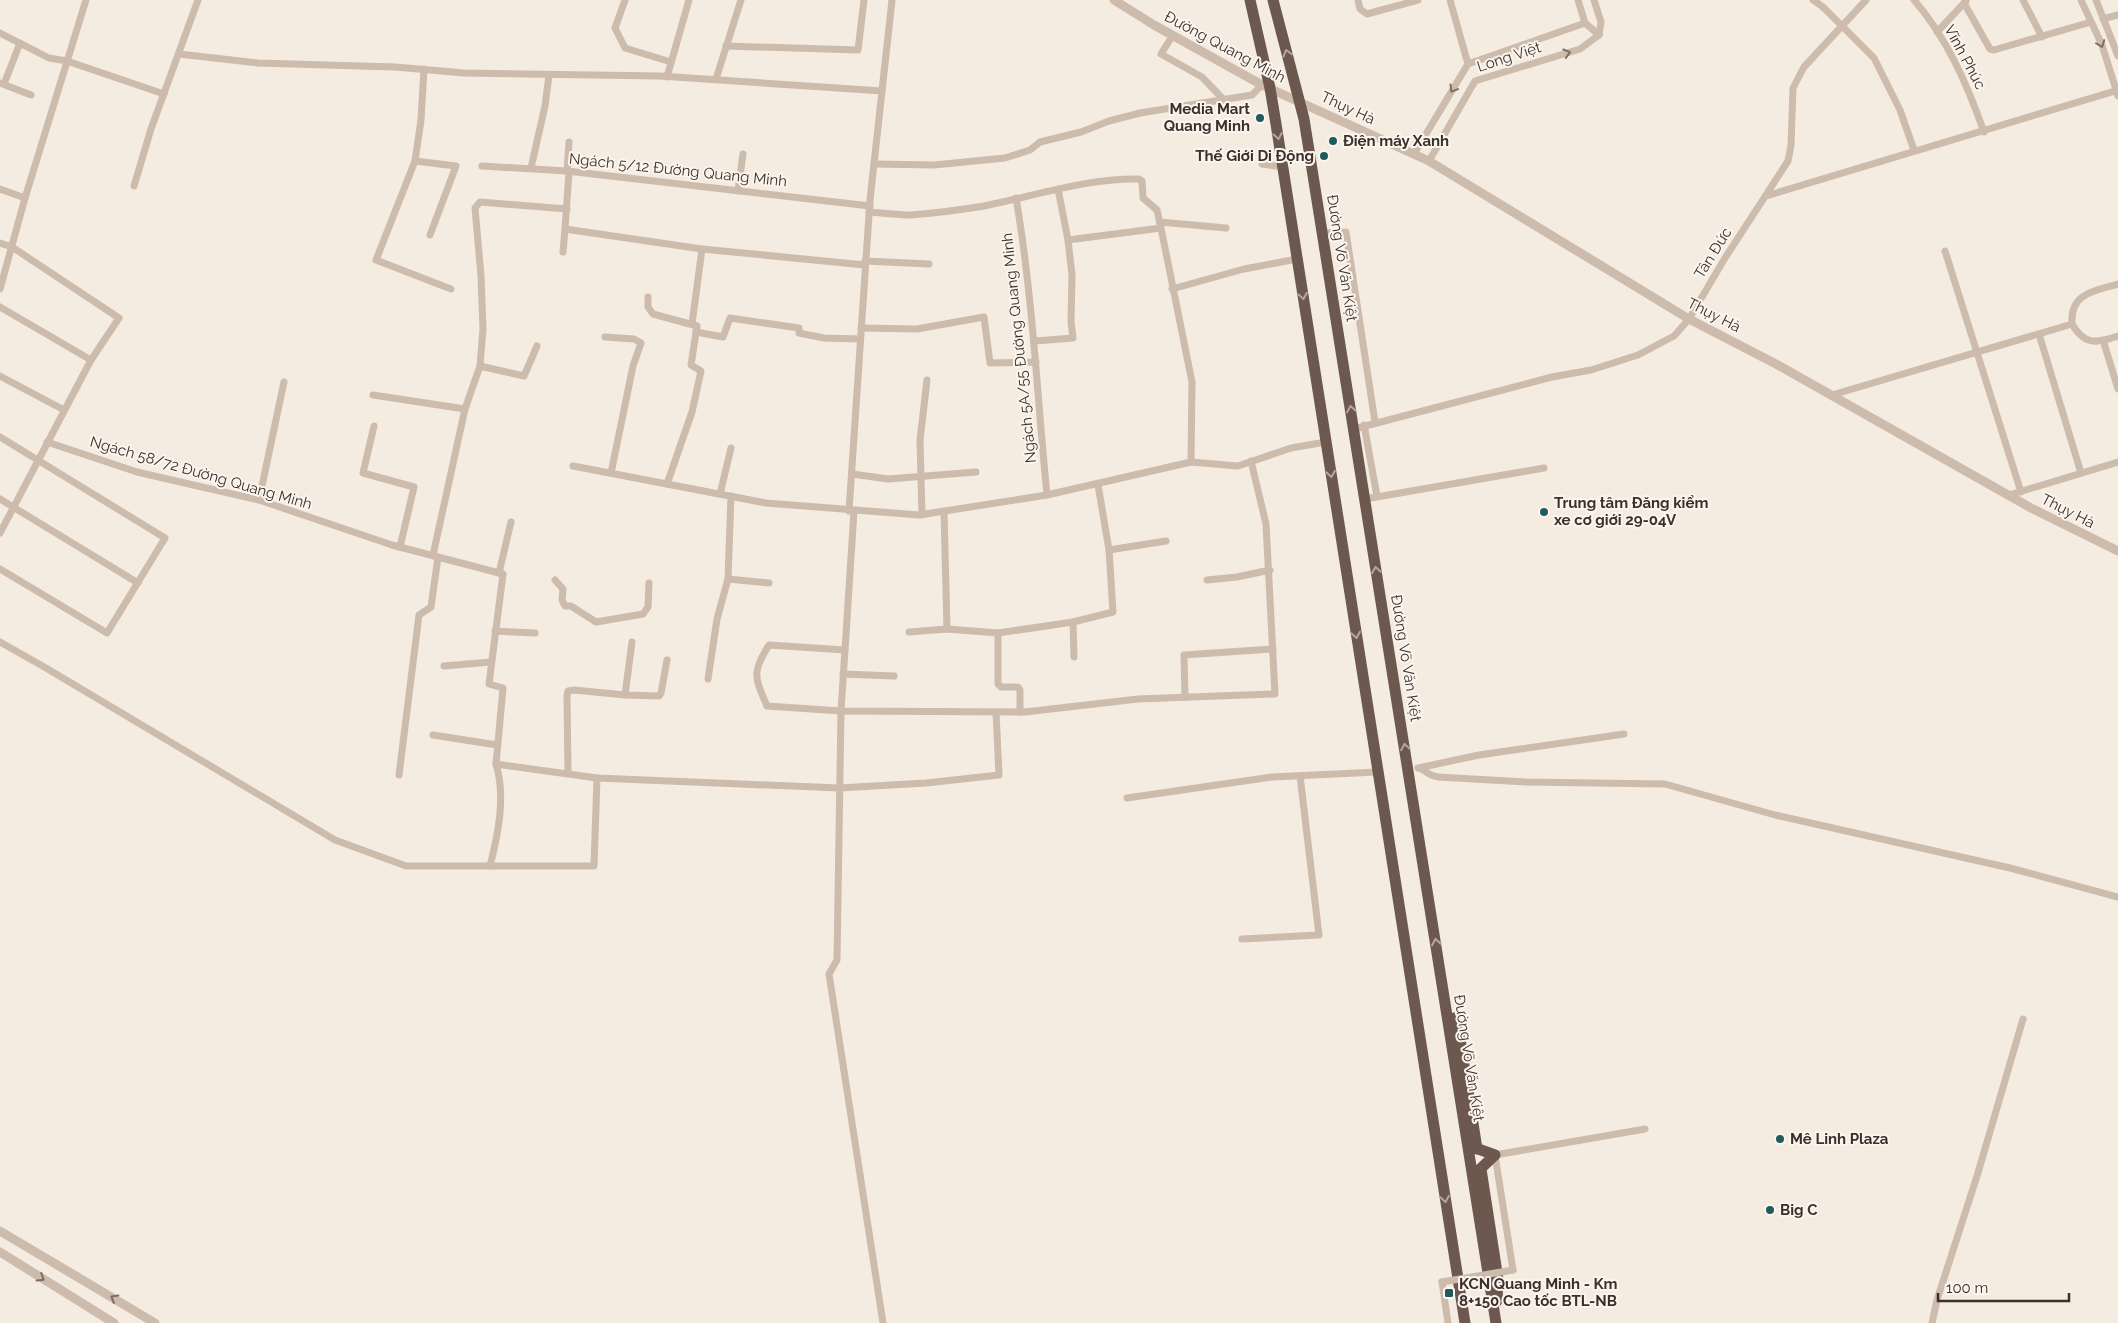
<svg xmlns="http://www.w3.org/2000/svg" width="2118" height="1323" font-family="Raleway,sans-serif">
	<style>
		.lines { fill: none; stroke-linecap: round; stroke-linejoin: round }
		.minor { stroke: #cdbbac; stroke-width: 7 }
		.tertiary { stroke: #cdbbac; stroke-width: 9 }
		.trunk { stroke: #6c584f; stroke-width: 11 }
		.minor-bridge { stroke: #cdbbac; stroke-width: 7 }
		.oneway { stroke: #7d6f65 }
		.oneway2 { stroke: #b4a69e }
		.poi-dot { fill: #1f5a5e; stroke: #fbf5ee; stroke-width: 2 }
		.labels { text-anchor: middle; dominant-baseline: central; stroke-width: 4; stroke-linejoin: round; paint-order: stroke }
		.street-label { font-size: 15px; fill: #3b302b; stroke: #fbf5ee }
		.poi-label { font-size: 15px; font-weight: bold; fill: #3b302b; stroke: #fbf5ee; text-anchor: start }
	</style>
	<rect width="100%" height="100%" fill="#f4ebe1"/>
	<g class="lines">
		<g class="minor">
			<path d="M625,0L615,28L625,48L671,62"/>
			<path d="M1358,0L1360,9L1367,14L1418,0"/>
			<path d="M1450,0L1468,64"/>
			<path d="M1578,0L1585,23"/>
			<path d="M1813,0L1823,7L1874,58L1900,110L1914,150"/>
			<path d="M1914,0C1947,38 1967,84 1984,132"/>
			<path d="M2023,0L2042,37"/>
			<path d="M2081,0L2102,45L2118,96"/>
			<path d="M2096,0L2118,56"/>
			<path d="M1964,3L1990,49L1994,50L2091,22"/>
			<path d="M2103,19L2118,15"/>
			<path d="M1585,23L1599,35"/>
			<path d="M1937,32L1966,1"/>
			<path d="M0,33L49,58L67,61L164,94"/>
			<path d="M1173,35L1161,54L1202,77L1224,100"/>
			<path d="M726,46L858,50L864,0"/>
			<path d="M179,54L258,63L395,67L464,73L660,76L882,91"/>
			<path d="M424,69L421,120L415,161L376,260L451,289"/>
			<path d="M667,77L689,0"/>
			<path d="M716,79L741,0"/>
			<path d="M0,83L31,95"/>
			<path d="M4,84L20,43"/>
			<path d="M1414,154L1468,64L1585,23"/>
			<path d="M415,161L456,166L430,235"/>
			<path d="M1429,161L1475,81L1580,49L1599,35L1601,22L1594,0"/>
			<path d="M874,164L934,165L1005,158L1030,150L1040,142L1081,132L1109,121L1140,113L1252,95L1262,85"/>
			<path d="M1262,164L1283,167"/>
			<path d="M482,166L567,171L870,206"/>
			<path d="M531,168L545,106L549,75"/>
			<path d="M567,171L569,142"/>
			<path d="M134,186L151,129L198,0"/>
			<path d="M0,189L25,198"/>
			<path d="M738,191L743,154"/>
			<path d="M1766,196L2118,90"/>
			<path d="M1016,198C1033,297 1037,396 1047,495"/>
			<path d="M869,212C883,213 898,215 911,215C935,213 960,210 984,206C1035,196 1086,178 1139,179L1142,181L1143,198L1157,210L1161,228L1068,240L1058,189"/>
			<path d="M1160,222L1226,228"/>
			<path d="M1161,228L1192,382L1191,462"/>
			<path d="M565,229L569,172"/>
			<path d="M1323,233L1346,232L1375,422"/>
			<path d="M0,243L12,247L119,318L91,360L0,533"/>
			<path d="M1945,251L2021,492"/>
			<path d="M563,252L565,229L702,249L865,265"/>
			<path d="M865,261L929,264"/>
			<path d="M0,289L25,198L86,0"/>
			<path d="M1172,289L1244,269L1297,259"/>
			<path d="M648,297V307L653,314L697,326L691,365L701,371L692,412L667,484"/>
			<path d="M0,307L91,360"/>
			<path d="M692,324L702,249"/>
			<path d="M2072,324C2085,346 2096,343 2118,336"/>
			<path d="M861,328L917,329L984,317L990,363L1036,362"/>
			<path d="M696,332L723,337L730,318L799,328V333L824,338L860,339"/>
			<path d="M2039,334L2081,473"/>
			<path d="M605,337L634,339L641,343L633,366L611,473"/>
			<path d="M2103,340L2118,389"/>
			<path d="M1035,341L1073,338L1071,322L1072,275L1068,240"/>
			<path d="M480,366L524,376L537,346"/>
			<path d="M0,376L64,410"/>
			<path d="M373,395L465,409"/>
			<path d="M1832,395L2072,324C2070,293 2094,291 2118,284"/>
			<path d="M1364,425L1377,496"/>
			<path d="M374,426L363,473L414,487L400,547"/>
			<path d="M1354,429L1552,377L1591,370L1638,355L1674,336L1689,319L1725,258L1788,161L1791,145L1793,88L1804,67L1866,0"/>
			<path d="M0,437L165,538L107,633L0,569"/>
			<path d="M47,442L137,472L259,500L392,545L503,574L489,684L503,688L496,764L597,778L839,788L926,783L999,775L996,712"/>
			<path d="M573,466L766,503L919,515L1047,495L1191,462L1238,466L1291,448L1326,442"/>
			<path d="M852,474L888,479L976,472"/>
			<path d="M720,494L731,448"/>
			<path d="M2009,495L2118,462"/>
			<path d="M0,499L138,583"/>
			<path d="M1365,499L1544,468"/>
			<path d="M259,500L284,382"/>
			<path d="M849,511L870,200L892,0"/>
			<path d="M854,511L841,711L837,960L829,974L883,1323"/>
			<path d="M944,511L947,629"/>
			<path d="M922,515L920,440L927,380"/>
			<path d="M1109,550L1166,541"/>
			<path d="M433,555L465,409L480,366L483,329L481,276L475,208L480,202L567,209"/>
			<path d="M499,573L511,522"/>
			<path d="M728,579L769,583"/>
			<path d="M555,580L563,589L562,600L565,606H571L596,622L643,614L648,607L649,583"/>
			<path d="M1207,580L1237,577L1270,570"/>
			<path d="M1073,622L1074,657"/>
			<path d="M495,631L535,633"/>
			<path d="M909,632L947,629L998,633L1073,622L1113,612L1109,550L1098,485"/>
			<path d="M998,633V684L1001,687H1018L1020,690V712"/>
			<path d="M0,642L46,668L335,840L406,866H594L597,778"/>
			<path d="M845,650L769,645C751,673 755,678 767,706L841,711L1025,712L1138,699L1275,694L1266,524L1251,461"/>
			<path d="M444,666L491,662"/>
			<path d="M843,674L894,676"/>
			<path d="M708,679L717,619L728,579L731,496"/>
			<path d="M625,695L632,642"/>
			<path d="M1185,697L1184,655L1273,649"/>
			<path d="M433,735L497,745"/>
			<path d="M1418,768L1479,755L1624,734"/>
			<path d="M1420,768L1431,775L1438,777L1526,782L1665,784L1775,815L2010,868L2118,897"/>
			<path d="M568,773L567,696L568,691L574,690L625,695L659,696L661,693L667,660"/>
			<path d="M399,775L419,615L431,607L438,557"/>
			<path d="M1127,798L1272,777L1377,772"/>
			<path d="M490,866C498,835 506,796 496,764"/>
			<path d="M1242,939L1319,935L1300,776"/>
			<path d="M1513,1270L1495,1155L1645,1129"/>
			<path d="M1442,1282L1448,1323"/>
			<path d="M1932,1323L1937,1300L1977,1176L2023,1019"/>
		</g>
		<g class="tertiary">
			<path d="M1114,0L1154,25L1262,85L1429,161L1689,319L1776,364L2031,508L2118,551"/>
			<path d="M0,1231L155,1323"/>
			<path d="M0,1252L114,1323"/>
		</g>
		<g class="trunk">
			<path d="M1250,0L1270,88L1276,124L1465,1323"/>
			<path d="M1273,0L1304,119L1496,1323"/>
			<path d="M1454,1018L1460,1039L1477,1149"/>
			<path d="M1470,1146L1495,1155L1477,1172"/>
			<path d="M1481,1169L1498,1279L1497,1301"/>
		</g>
		<path class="minor-bridge" d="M1442,1282L1513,1270"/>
	</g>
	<defs><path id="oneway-chevron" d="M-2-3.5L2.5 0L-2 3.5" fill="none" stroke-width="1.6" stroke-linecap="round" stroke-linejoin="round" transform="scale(1.25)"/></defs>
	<g class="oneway">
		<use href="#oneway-chevron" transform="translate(2101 44) rotate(69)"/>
		<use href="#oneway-chevron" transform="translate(1567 53) rotate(-17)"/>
		<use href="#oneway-chevron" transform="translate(1453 89) rotate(121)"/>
		<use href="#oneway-chevron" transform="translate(41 1278) rotate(32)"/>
		<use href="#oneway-chevron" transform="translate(114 1298) rotate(-149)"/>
	</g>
	<g class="oneway2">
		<use href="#oneway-chevron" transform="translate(1287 53) rotate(-105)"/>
		<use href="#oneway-chevron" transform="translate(1278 136) rotate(81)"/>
		<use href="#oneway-chevron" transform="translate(1303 296) rotate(81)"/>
		<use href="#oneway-chevron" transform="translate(1351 409) rotate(-99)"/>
		<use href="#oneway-chevron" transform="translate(1331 474) rotate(81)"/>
		<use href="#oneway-chevron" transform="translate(1376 570) rotate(-99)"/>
		<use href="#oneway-chevron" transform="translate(1356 635) rotate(81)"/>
		<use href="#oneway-chevron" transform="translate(1405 747) rotate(-99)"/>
		<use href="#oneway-chevron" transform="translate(1436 942) rotate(-99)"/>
		<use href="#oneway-chevron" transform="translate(1445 1199) rotate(81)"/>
	</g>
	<g class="poi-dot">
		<circle cx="1260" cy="118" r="5"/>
		<circle cx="1333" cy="141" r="5"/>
		<circle cx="1324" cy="156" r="5"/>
		<circle cx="1544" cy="512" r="5"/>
		<circle cx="1780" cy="1139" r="5"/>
		<circle cx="1770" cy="1210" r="5"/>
		<rect x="1444" y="1288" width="10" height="10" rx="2.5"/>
	</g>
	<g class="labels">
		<g class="street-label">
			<text transform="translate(1225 47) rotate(28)">Đường Quang Minh</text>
			<text transform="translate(1509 57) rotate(-18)">Long Việt</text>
			<text transform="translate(1965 57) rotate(62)">Vĩnh Phúc</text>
			<text transform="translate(1348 108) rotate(25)">Thụy Hà</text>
			<text transform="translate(678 170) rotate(6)">Ngách 5/12 Đường Quang Minh</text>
			<text transform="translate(1713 253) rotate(-58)">Tân Đức</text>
			<text transform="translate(1342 258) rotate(81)">Đường Võ Văn Kiệt</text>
			<text transform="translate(1714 315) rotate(27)">Thụy Hà</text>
			<text transform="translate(1019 348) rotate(-96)">Ngách 5A/55 Đường Quang Minh</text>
			<text transform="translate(201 473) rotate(16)">Ngách 58/72 Đường Quang Minh</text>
			<text transform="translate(2068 511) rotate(27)">Thụy Hà</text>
			<text transform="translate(1406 658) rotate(81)">Đường Võ Văn Kiệt</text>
			<text transform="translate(1469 1058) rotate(81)">Đường Võ Văn Kiệt</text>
		</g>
		<g class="poi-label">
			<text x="1250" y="109" text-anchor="end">Media Mart<tspan x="1250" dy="17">Quang Minh</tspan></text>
			<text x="1343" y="141">Điện máy Xanh</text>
			<text x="1314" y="156" text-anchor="end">Thế Giới Di Động</text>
			<text x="1554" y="503">Trung tâm Đăng kiểm<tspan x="1554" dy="17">xe cơ giới 29-04V</tspan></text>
			<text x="1790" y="1139">Mê Linh Plaza</text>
			<text x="1780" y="1210">Big C</text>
			<text x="1459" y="1284">KCN Quang Minh - Km<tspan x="1459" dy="17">8+150 Cao tốc BTL-NB</tspan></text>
		</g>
	</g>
	<path d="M1938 1293v8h131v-8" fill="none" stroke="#3b302b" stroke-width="2.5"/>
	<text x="1946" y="1293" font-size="15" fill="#3b302b" stroke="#fbf5ee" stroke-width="4" paint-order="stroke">100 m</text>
</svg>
